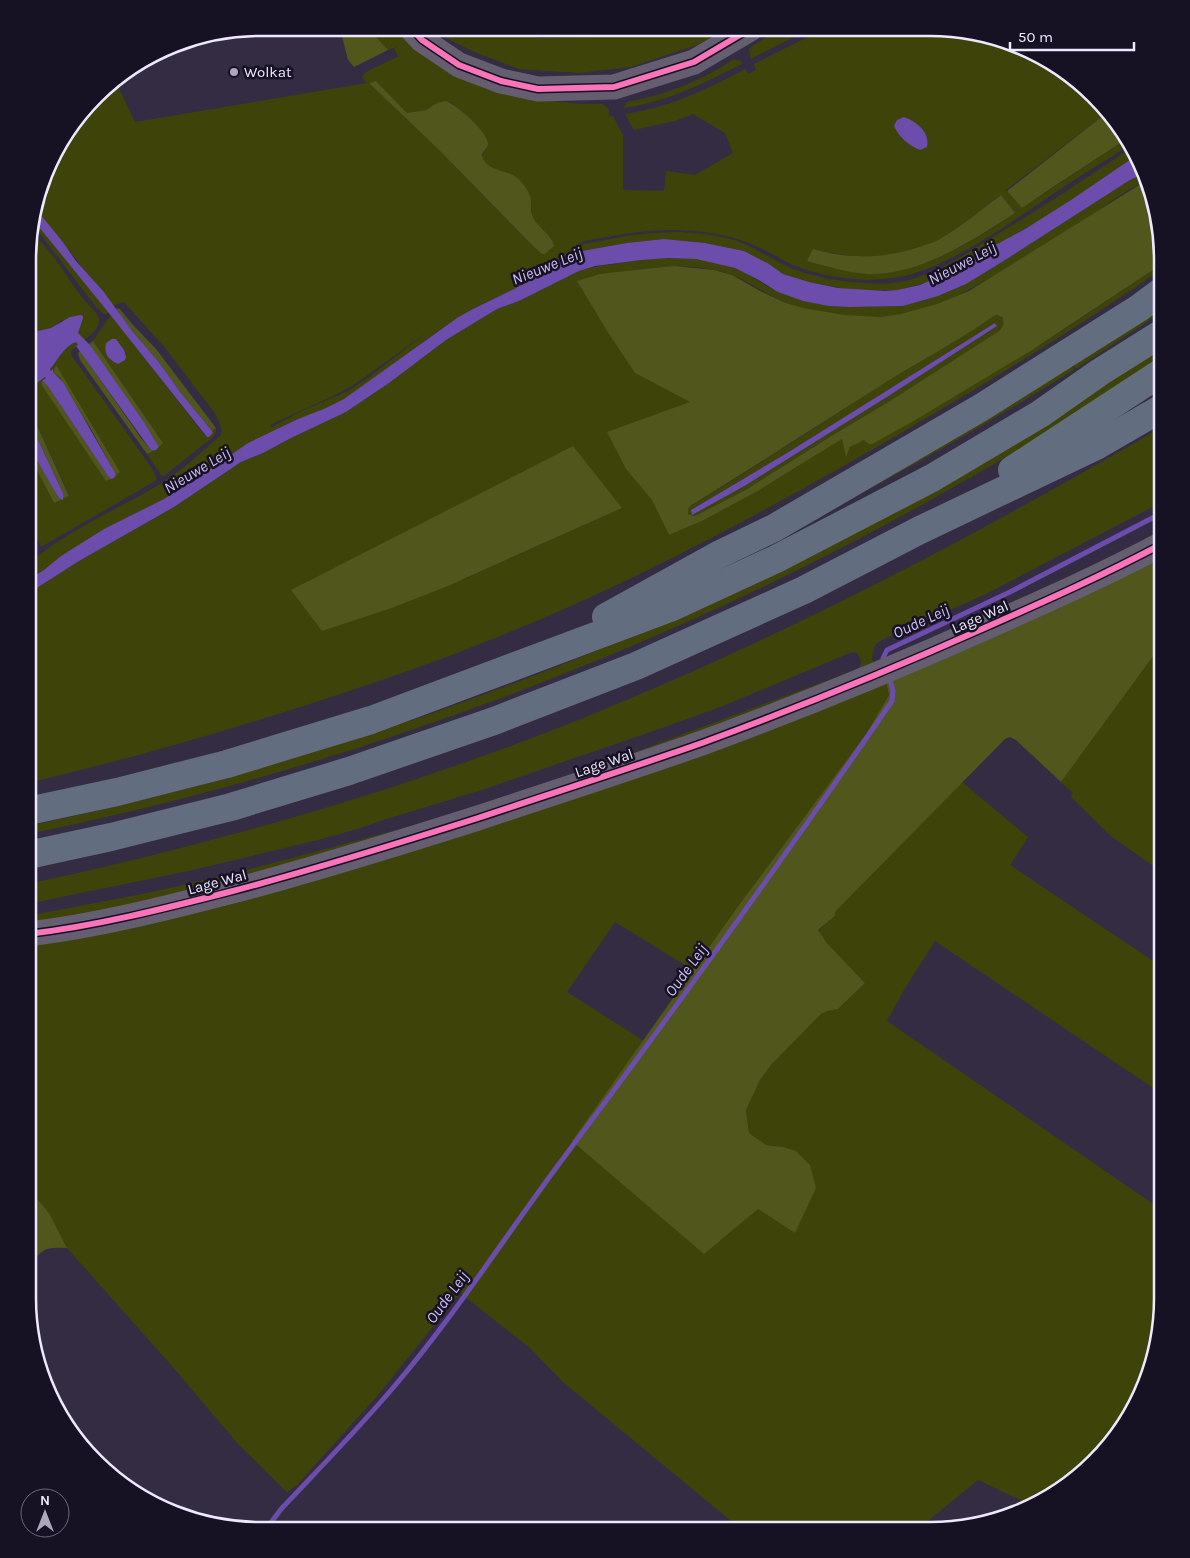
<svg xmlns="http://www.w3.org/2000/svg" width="1190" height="1558" font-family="Karla,sans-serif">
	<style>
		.green { fill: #3e4409; fill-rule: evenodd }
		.forest { fill: #50561c; fill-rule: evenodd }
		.water { fill: #6c4dab }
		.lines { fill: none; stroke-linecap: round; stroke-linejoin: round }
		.stream { stroke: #6c4dab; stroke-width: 5 }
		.minor { stroke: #645e70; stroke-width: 25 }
		.highway { stroke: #626d80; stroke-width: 28 }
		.cycleway-casing { stroke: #161123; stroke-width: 9 }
		.cycleway { stroke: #fb73b8; stroke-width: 6 }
		.poi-dot { fill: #aca7bd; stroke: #161123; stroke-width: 2 }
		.labels { text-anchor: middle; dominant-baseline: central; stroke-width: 5; stroke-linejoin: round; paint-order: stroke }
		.poi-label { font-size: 15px; fill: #ede9fe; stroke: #161123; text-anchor: start }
		.street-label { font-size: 15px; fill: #ede9fe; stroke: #161123 }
		.water-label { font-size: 16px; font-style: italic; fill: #cbbef2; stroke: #161123 }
		.rim { fill: none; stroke: #ede9fe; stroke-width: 2.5 }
	</style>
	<rect width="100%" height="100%" fill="#342c43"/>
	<g class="green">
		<path d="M368,28H406L542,100L581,104H602L609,109V116H613L623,135V190L664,191L666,171L695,175L733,153L725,133L693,114L675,121L634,130L625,114C673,106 703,91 745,69L748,74L756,70L754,64L802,40L832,29L961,30L1019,45L1071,75L1104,115L1006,190L1022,208L1125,140L1129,145C1106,161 1082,174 1059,190C1014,220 964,258 912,274C902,277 892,278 882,279C857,282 817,275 793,265C778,258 765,249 749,243C704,227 654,227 608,237C600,238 592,239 585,241C570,247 558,258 544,267C536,272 525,276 518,282C528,277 539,272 548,266C557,260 564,253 573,248C583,243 595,242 606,240C650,231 693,228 737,241C754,247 768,257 784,265C812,279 868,287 899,282C935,276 967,253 998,234C1043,207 1087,178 1131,148L1137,155L1062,206L966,264L928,282L897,290H851L809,282L783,274L769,264L744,251L705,243L664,239L627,243L582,251L516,288L473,309L442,328L348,397L326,408L298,419L248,443L199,477L164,499L104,529L61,556L44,570L29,579V563C67,531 114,511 157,486C180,473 200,453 220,436C224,428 218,420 214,412L166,349L124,302L113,306L36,209L58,144L107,85L115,80L135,122L367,83L362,77L366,72L399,56H398L394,49L397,47L388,50ZM376,81L407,113L426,110L437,103L450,102C459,108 488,132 488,144C488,150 479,153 484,161C490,172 508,170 517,178C522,182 529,191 530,197C532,205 530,212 534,219C539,228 554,236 554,246L545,254H542L535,248L439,150L369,83ZM1000,195L1015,213C972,242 922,274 868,274C853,273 837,268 823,266L813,249C848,258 884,260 919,247C924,245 929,244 934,242C958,230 979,211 1000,195ZM429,331L369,377L348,391L300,412L272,427L270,425L331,397L352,386Z"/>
		<path d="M432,28H514L539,38L589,37L609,29H709V39L697,45L631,67L579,73L519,69L477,53L450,40Z"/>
		<path d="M780,29H813L790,39L751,59L749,48Z"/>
		<path d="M734,59L741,61L742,64C704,83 667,102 624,108L627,102C666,95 701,81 734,59Z"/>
		<path d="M1143,174L1144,182C1124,191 1105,206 1087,218C1066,232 1044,244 1022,258C984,282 945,307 899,315C866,320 815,316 784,302C763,293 745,278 723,272C674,259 625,272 577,281L607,331L635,373L691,402L626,469L652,500L669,535L702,521L756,492L842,439L846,455C849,447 856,442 865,440L959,394L1045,342L1162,264V269C1061,339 954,403 847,464C730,530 610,593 485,642C448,657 411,670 373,683C259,722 145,755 28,783L29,593L79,561L174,507L241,462L263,453L291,438L346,412L382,388L446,340L497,309L519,301L579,271L588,268L641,260L668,258L696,259L727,266L742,271L770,288L803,301L839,307L903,306L938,296L966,284L1002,262L1130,180ZM622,508L462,580L392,608L323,630Z"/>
		<path d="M33,218L108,312L107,314H104L96,307L41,235L35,232H30Z"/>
		<path d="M30,236C34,237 37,238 40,241C58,259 70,284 87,303C91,308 100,315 99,322C98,329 89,337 84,340L78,333L79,330L62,320L51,328L29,333Z"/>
		<path d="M1162,304V312L1076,369L1073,365L1072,366L1074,370C997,418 918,463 838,506Z"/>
		<path d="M111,315L206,437L213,433L212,431L216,428V431L214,436L164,476L161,475L147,454L156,450L163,443L93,341ZM116,339L124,350L118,364C109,360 103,354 106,343Z"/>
		<path d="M994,316H1000L1003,319L1004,325L999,331L890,401L833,435L747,489L695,516L688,514V510L690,506C754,468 817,426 880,386C918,362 958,341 994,316ZM995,323L997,326L887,397L746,485L691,510L787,453Z"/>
		<path d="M76,342L78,345L71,351V355L144,457L154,472L157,480L41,547L29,520V455L54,503L69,495L29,408V389L45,377L46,378L42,381L106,481L114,478L116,475L120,472L50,369C58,360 64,347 76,342Z"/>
		<path d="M1162,347V358C886,545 578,687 258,778C182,800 105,818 28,834V826C249,780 463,710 669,620Z"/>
		<path d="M1162,427V502L984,595L886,638L877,643L874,648L872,658L874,667L801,699L326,860L28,928V916L147,893L228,875L423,823L499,799L630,754L858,669L861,664V660L857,653L852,652L723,706L662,728L482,790L383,820L361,828L318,840L193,870L28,904V884C200,847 368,800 532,738C751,654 960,545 1162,427Z"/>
		<path d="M1162,644V872L1112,837L1071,797L1073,793L1061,782Z"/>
		<path d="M885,678L889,695L866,734L736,909L693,970L615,922L567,992L644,1041L572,1141L758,1209L795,1232L783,1147L766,1145L749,1133L746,1110L760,1080L772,1064L821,1014L827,1011L838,1009L865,983L827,943L818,931L835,916V912L962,782L1028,837L1010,865L1162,967V1094L935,941L904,990L887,1021L1162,1210V1314L1150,1373L1123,1428L1084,1473L1033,1506L978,1480L917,1530H742L563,1382L530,1348L460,1293L378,1395L297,1485L287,1492L239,1445L172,1366L67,1248L49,1213L28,1188V942L87,931Z"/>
	</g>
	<g class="forest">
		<path d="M340,28H368L388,50L354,67L348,60Z"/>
		<path d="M376,81L407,113L426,110L437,103L446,101C456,104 489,133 488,144C488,147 484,151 482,154C484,171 505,169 516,177C522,181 530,192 531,200C531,206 530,212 534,219C539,228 554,237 554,246L545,254H542L535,248L439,150L369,83Z"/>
		<path d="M1104,115L1125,140L1056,185L1022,208L1007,191Z"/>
		<path d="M1144,182L1162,264L1029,352L912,422L872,444H869L864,440L850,447L846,457L842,439L756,492L702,521L669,535L652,500L626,469L607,432L690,402L635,373L607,331L577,281L600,274L653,268L674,266L714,270L732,275L762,292L786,303L803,308L844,315L880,317L901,314L937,304L969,291ZM997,315L1002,317C1005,322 1003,328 999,331L890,401L833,435L747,489L695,516L688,514V510L690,506C753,468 814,427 877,388C916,363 957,342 994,316Z"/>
		<path d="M1001,195L1015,213C973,240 920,276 867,274C848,273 825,266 807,261L813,249C847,259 885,259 919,247C924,245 929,244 934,242C958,230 979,211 1001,195Z"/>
		<path d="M119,308L134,326L156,349L216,428L212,431L181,393L158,361L133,332L116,309Z"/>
		<path d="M93,341L163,443L159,447L144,422L92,349L89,344Z"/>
		<path d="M80,351L141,438L151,450H156L147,454L80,360L78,353Z"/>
		<path d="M56,365L120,472L116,475L91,429L60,377L53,372Z"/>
		<path d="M42,381L47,385L108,476L111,479L106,481L41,384Z"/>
		<path d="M29,408L69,496L54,503L29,455V445L59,498L63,493L29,421Z"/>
		<path d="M573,446L622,508L448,586L392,608L322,631L291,590Z"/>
		<path d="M1162,554V644L1061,782L1016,740L1010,737L1005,739L835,912V916L818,930L827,943L865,983L838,1009L827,1011L821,1014L772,1064L760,1080L746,1110L749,1133L766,1145L783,1147L796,1151L810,1165L816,1188L795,1233L758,1209L704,1254L572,1141L736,909L866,734L889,695L885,678Z"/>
		<path d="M28,1188L49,1213L67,1248C43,1247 44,1249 28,1266Z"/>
	</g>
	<g class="water">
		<path d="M904,117C917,122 930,132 927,147L920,150C908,145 899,137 894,126L897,120Z"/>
		<path d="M1137,155L1143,174L1130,180L1002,262L966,284L938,296L903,306L849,307L829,306L803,301L778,292L757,279L735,268L696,259L668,258L641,260L595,266L579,271L519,301L497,309L446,340L389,383L346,412L291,438L263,453L241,462L174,507L79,561L29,593V579L44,570L61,556L104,529L164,499L199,477L248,443L298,419L326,408L344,399L457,318L473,309L516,288L582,251L627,243L664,239L705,243L744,251L769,264L783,274L809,282L838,288L885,291L897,290L920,285L966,264L992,247L1025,229L1071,200Z"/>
		<path d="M36,209L62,241L76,261L103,291L133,332L158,361L181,393L212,431L213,433L209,437H207L108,312L39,227L33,218Z"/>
		<path d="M81,315L83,316V318L78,333L90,345L144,422L159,447L156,450H151L148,446L84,357L76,346L78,345L76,342C64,346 58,360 50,369L51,371L53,369V372L63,382L114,471L116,475L114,478L111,479L108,476L47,385L42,381L46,378L45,377L29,389V333L51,328L70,317Z"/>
		<path d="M995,323L997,326L887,397L746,485L692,515L691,510L787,453Z"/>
		<path d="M112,339H116L124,350L126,357L125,360L118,364C109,360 103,354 106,343Z"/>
		<path d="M29,421L63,493V500L59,498L54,490L29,446Z"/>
	</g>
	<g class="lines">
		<g class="stream">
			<path d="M885,663L883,658L887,650L1010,592L1162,513"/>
			<path d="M266,1529L282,1508C319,1469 357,1430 392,1389C453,1318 504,1238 559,1164C673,1012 784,858 892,701L893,691L889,676"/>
		</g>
		<g class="minor">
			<path d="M411,28L422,40L459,65L501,81L538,89L614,87L694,62L750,29"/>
			<path d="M28,934C96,926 163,909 229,892C313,870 396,844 478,818C553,793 628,769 702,743C797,708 890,670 982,629C1043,602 1104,575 1162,544"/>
		</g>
		<g class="highway">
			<path d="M1012,470L1162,372"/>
			<path d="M606,617L720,554L774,528L982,407L1139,308L1162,291"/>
			<path d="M28,811L117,792L227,764L371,720L670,608L776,559L932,478L1040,414L1100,372L1162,333"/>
			<path d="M28,855L111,837L231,807L349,771L494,721L636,666L804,590L920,530L1098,445L1162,408"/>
		</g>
		<g class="cycleway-casing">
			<g id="cycleway">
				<path d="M411,28L422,40L459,65L501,81L538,89L614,87L694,62L750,29"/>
				<path d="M28,934C96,926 163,909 229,892C313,870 396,844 478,818C553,793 628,769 702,743C797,708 890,670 982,629C1043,602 1104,575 1162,544"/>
			</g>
		</g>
		<use href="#cycleway" class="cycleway"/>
	</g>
	<circle class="poi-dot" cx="234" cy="72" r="5"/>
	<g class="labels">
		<g class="poi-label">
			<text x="244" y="72">Wolkat</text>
		</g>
		<g class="street-label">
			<text transform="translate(980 617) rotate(-24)">Lage Wal</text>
			<text transform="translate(604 763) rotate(-19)">Lage Wal</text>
			<text transform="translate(217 882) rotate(-15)">Lage Wal</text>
		</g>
		<g class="water-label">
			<text transform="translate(962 263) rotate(-28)">Nieuwe Leij</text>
			<text transform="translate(547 266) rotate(-22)">Nieuwe Leij</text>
			<text transform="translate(197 470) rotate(-31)">Nieuwe Leij</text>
			<text transform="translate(921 621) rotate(-25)">Oude Leij</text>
			<text transform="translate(686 970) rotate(-54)">Oude Leij</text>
			<text transform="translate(447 1297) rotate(-54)">Oude Leij</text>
		</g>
	</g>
	<path d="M0 0H1190V1558H0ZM260 36H930A224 224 0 0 1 1154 260V1298A224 224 0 0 1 930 1522H260A224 224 0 0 1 36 1298V260A224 224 0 0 1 260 36Z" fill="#161123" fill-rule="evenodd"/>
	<path class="rim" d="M260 36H930A224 224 0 0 1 1154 260V1298A224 224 0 0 1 930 1522H260A224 224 0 0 1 36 1298V260A224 224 0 0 1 260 36Z"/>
	<g transform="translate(45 1513)"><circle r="24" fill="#161123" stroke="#6c677b"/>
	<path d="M0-4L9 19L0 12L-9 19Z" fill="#aca7bd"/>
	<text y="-8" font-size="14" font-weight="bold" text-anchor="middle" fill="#ede9fe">N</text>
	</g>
	<path d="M1010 42v8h124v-8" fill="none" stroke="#ede9fe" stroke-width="2.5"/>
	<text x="1018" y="42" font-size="15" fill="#ede9fe" stroke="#161123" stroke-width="4" paint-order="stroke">50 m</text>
</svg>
